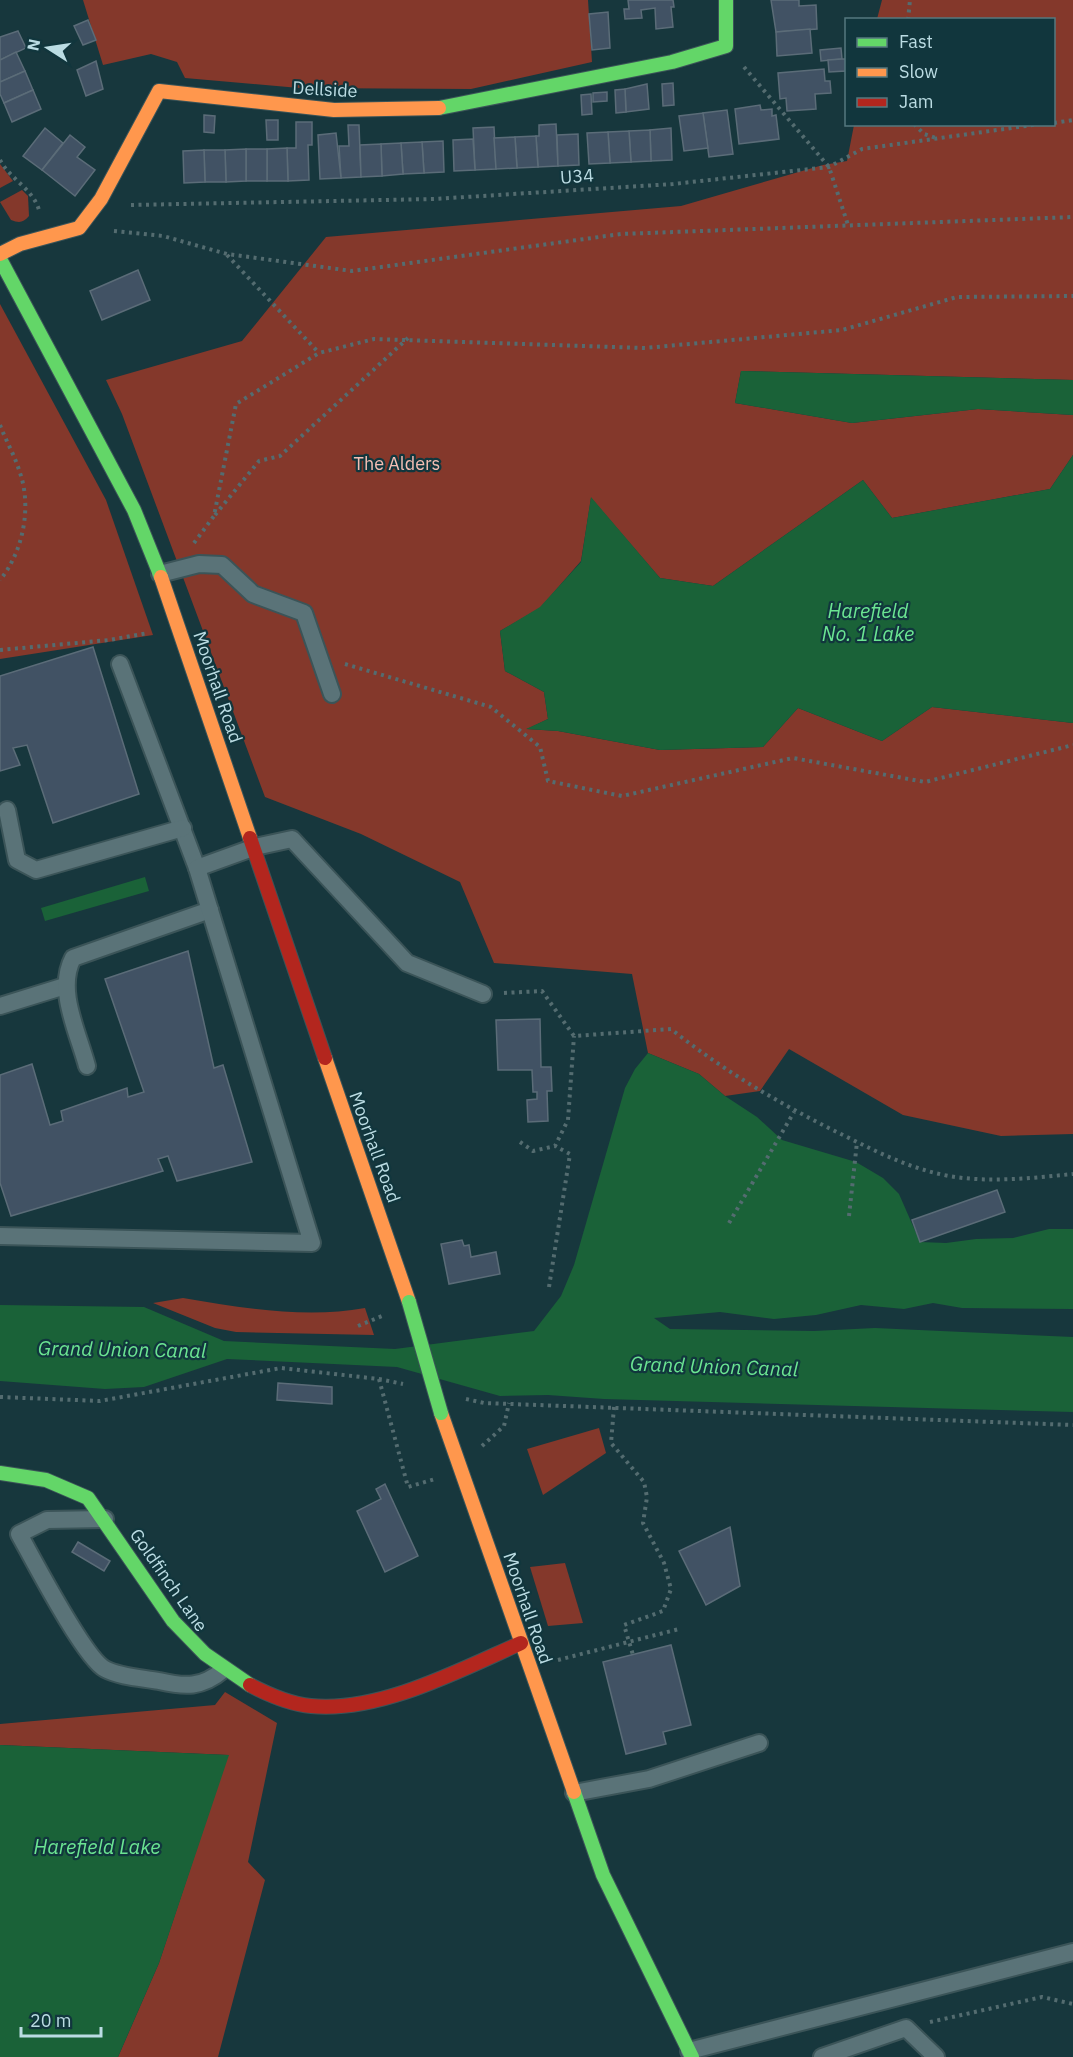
<svg xmlns="http://www.w3.org/2000/svg" width="1073" height="2057" font-family="'IBM Plex Sans',sans-serif">
	<style>
		.green { fill: #84382b }
		.water { fill: #1a6238 }
		.building { fill: #415264; stroke: #5b6c78; stroke-width: 1.5 }
		.lines { fill: none; stroke-linecap: round; stroke-linejoin: round }
		.lane-casing { stroke: #3b5458; stroke-width: 20 }
		.fast-casing { stroke: #3b5458; stroke-width: 16 }
		.slow-casing { stroke: #3b5458; stroke-width: 16 }
		.jam-casing { stroke: #3b5458; stroke-width: 16 }
		.path { stroke: #546c70; stroke-width: 4; stroke-dasharray: 3 4.5; stroke-linecap: butt }
		.lane { stroke: #5a7378; stroke-width: 16 }
		.fast { stroke: #63d668; stroke-width: 14 }
		.slow { stroke: #ff974d; stroke-width: 14 }
		.jam { stroke: #b3261e; stroke-width: 14 }
		.fast-bridge-casing { stroke: #3b5458; stroke-width: 16; stroke-linecap: butt }
		.fast-bridge { stroke: #63d668; stroke-width: 14 }
		.labels { text-anchor: middle; dominant-baseline: central; stroke-width: 4.5; stroke-linejoin: round; paint-order: stroke }
		.street-label { font-size: 18px; fill: #bbdce3; stroke: #11363d }
		.park-label { font-size: 18px; fill: #f5bfb4; stroke: #11363d }
		.water-label { font-size: 20px; font-style: italic; fill: #6be592; stroke: #11363d }
	</style>
	<rect width="100%" height="100%" fill="#17373d"/>
	<g class="green">
		<path d="M83,0H588L592,62L471,89L299,88L185,78L177,62L151,54L103,65Z"/>
		<path d="M882,0H1073V380L741,371L735,403L852,423L978,409L1073,415V455L1050,489L892,518L863,480L713,586L660,578L591,498L581,561L540,608L500,631L505,671L544,692L548,719L527,729L558,731L660,750L763,747L798,708L882,741L932,707L1073,723V1134L1001,1136L903,1115L789,1049L760,1091L725,1096L699,1074L648,1053L632,974L494,963L460,882L361,834L265,797L122,414L106,380L242,341L326,237L681,206L823,165L847,161L854,125L1054,124V20L877,19Z"/>
		<path d="M0,164L13,181L0,188Z"/>
		<path d="M22,190L28,196L29,216C23,223 19,223 11,220L0,202Z"/>
		<path d="M0,304L106,500L153,635L0,659Z"/>
		<path d="M183,1298C242,1308 306,1319 365,1308L374,1335L236,1332L215,1328L153,1303Z"/>
		<path d="M599,1428L606,1453L543,1495L527,1449Z"/>
		<path d="M565,1563L583,1623L548,1626L530,1567Z"/>
		<path d="M225,1692L277,1723L248,1862L265,1880L218,2057H118L159,1963L228,1755L0,1745V1724L215,1705Z"/>
	</g>
	<g class="water">
		<path d="M741,371L1073,380V415L978,409L852,423L735,403Z"/>
		<path d="M1073,455V723L932,707L882,741L798,708L763,747L660,750L558,731L526,729L548,719L544,692L505,671L500,631L540,607L581,562L591,497L660,578L713,586L863,480L892,518L1050,489Z"/>
		<path d="M145,877L149,891L45,921L41,908Z"/>
		<path d="M648,1053L699,1074L725,1096L757,1117L782,1140L856,1162L883,1178L899,1194L920,1242L946,1243L976,1239L1013,1238L1049,1229H1073V1309L962,1308L933,1303L904,1309L861,1305L816,1315L774,1319L720,1312L654,1318L670,1329L814,1331L875,1328L1073,1337V1412L604,1399L548,1395L500,1396L397,1367L227,1359L144,1387L105,1389L0,1381V1305L144,1307L224,1341L395,1349L534,1331L561,1296L574,1265L625,1088L635,1069Z"/>
		<path d="M0,1745L229,1755L159,1963L118,2057H0Z"/>
	</g>
	<g class="building">
		<path d="M628,0H673L674,7H671L673,27L656,29L655,8L641,10L642,18L625,19L624,9H629Z"/>
		<path d="M771,0H799V6L816,5L817,29L776,32Z"/>
		<path d="M608,12L610,48L592,50L589,14Z"/>
		<path d="M88,20L96,40L83,45L74,26Z"/>
		<path d="M810,29L812,53L777,56L776,32Z"/>
		<path d="M18,31L26,48L0,60V37Z"/>
		<path d="M841,48L842,59L821,61L820,50Z"/>
		<path d="M16,52L25,71L0,82V60Z"/>
		<path d="M842,59H846V71L829,72L828,60Z"/>
		<path d="M96,61L103,89L86,96L77,70Z"/>
		<path d="M824,69L825,81H830L831,93L815,94L816,109L787,111L786,98L780,99L778,73Z"/>
		<path d="M25,71L33,90L4,103L0,94V82Z"/>
		<path d="M673,83L674,105L663,106L662,84Z"/>
		<path d="M647,84L649,109L626,112L625,89Z"/>
		<path d="M625,89L626,112L616,113L615,90Z"/>
		<path d="M33,90L41,109L12,122L4,103Z"/>
		<path d="M607,92V101L593,102V93Z"/>
		<path d="M591,94L592,114L582,115L581,95Z"/>
		<path d="M760,105L761,110L772,109V116L776,115L779,139L739,144L735,109Z"/>
		<path d="M727,110L733,154L709,157L703,113Z"/>
		<path d="M703,113L708,148L684,151L679,116Z"/>
		<path d="M204,115L215,116L214,133L204,132Z"/>
		<path d="M266,120H278V140H267Z"/>
		<path d="M296,122H312V145H308L309,180L288,181L287,148H296Z"/>
		<path d="M556,124L558,166L538,167L536,136H539V125Z"/>
		<path d="M348,125H359L361,177L341,178L339,146H349Z"/>
		<path d="M494,127L496,169L475,170L473,128Z"/>
		<path d="M45,128L63,143L42,170L23,156Z"/>
		<path d="M671,128L672,160L651,161L650,130Z"/>
		<path d="M650,130L651,161L631,162L629,131Z"/>
		<path d="M629,131L631,162L610,163L608,132Z"/>
		<path d="M608,132L610,163L589,164L587,133Z"/>
		<path d="M336,133L341,178L320,179L318,135Z"/>
		<path d="M578,134L579,165L558,166L557,135Z"/>
		<path d="M70,135L85,147L77,157L95,170L75,196L42,170Z"/>
		<path d="M536,136L538,167L517,168L515,137Z"/>
		<path d="M515,137L517,168L496,169L494,138Z"/>
		<path d="M473,139L475,170L454,171L453,140Z"/>
		<path d="M443,141L444,172L424,173L422,142Z"/>
		<path d="M422,142L424,173L403,174L401,143Z"/>
		<path d="M401,143L403,174L382,176L381,144Z"/>
		<path d="M381,144L382,176L361,177L360,145Z"/>
		<path d="M287,148L288,181H267V149Z"/>
		<rect x="246" y="149" width="21" height="32"/>
		<path d="M246,149V181L226,182L225,150Z"/>
		<path d="M204,150H225L226,182H205Z"/>
		<path d="M204,150L205,182L184,183L183,151Z"/>
		<path d="M138,270L150,300L102,320L90,291Z"/>
		<path d="M93,647L139,794L53,823L27,745L13,748L20,765L0,771V676Z"/>
		<path d="M188,951L214,1068L223,1065L252,1162L177,1181L168,1156L158,1159L163,1171L11,1216L0,1183V1075L32,1064L50,1125L63,1121L61,1111L127,1088L128,1097L144,1092L105,979Z"/>
		<path d="M540,1019L541,1067H551L552,1091H547L548,1121L528,1122L527,1100L537,1099V1092H533L532,1070H498L496,1020Z"/>
		<path d="M997,1190L1005,1212L920,1242L912,1220Z"/>
		<path d="M462,1240L464,1246L469,1245L471,1257L496,1252L500,1274L449,1284L441,1244Z"/>
		<path d="M278,1383L332,1387V1404L277,1400Z"/>
		<path d="M385,1484L418,1556L385,1572L357,1511L381,1499L376,1489Z"/>
		<path d="M730,1527L740,1586L706,1605L679,1551Z"/>
		<path d="M78,1542L110,1561L104,1571L72,1552Z"/>
		<path d="M671,1645L691,1725L663,1732L666,1744L626,1754L603,1662Z"/>
	</g>
	<g class="lines">
		<g class="lane-casing">
			<g id="lane">
				<path d="M160,574L199,564L222,565L253,594L304,613L332,694"/>
				<path d="M120,664L197,868"/>
				<path d="M7,810L17,860L36,870L183,828"/>
				<path d="M0,1006L65,986"/>
				<path d="M87,1066C78,1032 56,990 73,958L210,910"/>
				<path d="M0,1236L312,1243L197,868L255,847L292,839L407,963L483,994"/>
				<path d="M105,1519L47,1520L19,1534C33,1559 84,1658 105,1669C120,1677 143,1678 159,1681C185,1687 202,1688 223,1670"/>
				<path d="M574,1793L649,1779L759,1743"/>
				<path d="M689,2051L1073,1952"/>
				<path d="M822,2057L906,2028L936,2057"/>
			</g>
		</g>
		<g class="fast-casing">
			<g id="fast">
				<path d="M439,108L672,62L726,46V0"/>
				<path d="M0,259L134,510L161,577"/>
				<path d="M0,1473L46,1480L88,1498L173,1621L205,1654L250,1685"/>
				<path d="M574,1792L603,1875L692,2057"/>
			</g>
		</g>
		<g class="slow-casing">
			<g id="slow">
				<path d="M0,254L20,244L79,228L101,199L159,91L334,110L439,108"/>
				<path d="M161,577L250,838"/>
				<path d="M325,1058L409,1302"/>
				<path d="M441,1413L574,1792"/>
			</g>
		</g>
		<g class="jam-casing">
			<g id="jam">
				<path d="M250,838L325,1058"/>
				<path d="M250,1685C269,1695 289,1704 311,1706C379,1713 460,1670 521,1643"/>
			</g>
		</g>
		<g class="path">
			<path d="M908,20L910,0"/>
			<path d="M744,67L829,167L848,225"/>
			<path d="M1054,123L1073,120"/>
			<path d="M914,124L924,134L936,138"/>
			<path d="M0,160C10,179 33,189 39,210"/>
			<path d="M131,205L434,199L673,184L829,167L862,149L1040,124"/>
			<path d="M114,231L163,236L227,254L352,271L621,234L1073,217"/>
			<path d="M227,255L319,353"/>
			<path d="M0,425C6,441 15,456 20,473C32,507 23,552 0,580"/>
			<path d="M215,515L259,461L280,456L408,338"/>
			<path d="M194,543L214,516L236,404L319,353L374,339L645,348L842,330L957,297L1073,296"/>
			<path d="M0,650L109,640L148,633"/>
			<path d="M345,664L491,707L540,747L548,781L622,796L793,758L925,782L1073,745"/>
			<path d="M504,993L542,991L574,1036L671,1029C725,1072 785,1107 847,1137C881,1154 912,1169 949,1176C989,1183 1033,1178 1073,1174"/>
			<path d="M520,1142L533,1151L555,1146L568,1120L574,1036"/>
			<path d="M849,1216L857,1142"/>
			<path d="M729,1223L794,1112"/>
			<path d="M549,1287L570,1154L555,1146"/>
			<path d="M358,1326L382,1316"/>
			<path d="M379,1379L408,1487L435,1479"/>
			<path d="M0,1397L100,1401L281,1368L379,1379L403,1384"/>
			<path d="M466,1399L484,1403L1073,1425"/>
			<path d="M614,1407L611,1443L644,1482L647,1497L643,1523L664,1563L671,1589L663,1611L624,1625L633,1655"/>
			<path d="M482,1446L504,1426L509,1403"/>
			<path d="M558,1660L679,1629"/>
			<path d="M930,2022L1042,1997L1073,2004"/>
		</g>
		<use href="#lane" class="lane"/>
		<use href="#fast" class="fast"/>
		<use href="#slow" class="slow"/>
		<use href="#jam" class="jam"/>
		<g class="fast-bridge-casing">
			<path id="fast-bridge" d="M409,1302L441,1413"/>
		</g>
		<use href="#fast-bridge" class="fast-bridge"/>
	</g>
	<g class="labels">
		<g class="street-label">
			<text transform="translate(325 89) rotate(3)">Dellside</text>
			<text transform="translate(577 176) rotate(-4)">U34</text>
			<text transform="translate(218 687) rotate(71)">Moorhall Road</text>
			<text transform="translate(375 1147) rotate(70)">Moorhall Road</text>
			<text transform="translate(169 1580) rotate(55)">Goldfinch Lane</text>
			<text transform="translate(528 1608) rotate(71)">Moorhall Road</text>
		</g>
		<g class="park-label">
			<text x="397" y="463">The Alders</text>
		</g>
		<g class="water-label">
			<text x="868" y="610">Harefield<tspan x="868" dy="23">No. 1 Lake</tspan></text>
			<text transform="translate(122 1349) rotate(1)">Grand Union Canal</text>
			<text transform="translate(714 1366) rotate(2)">Grand Union Canal</text>
			<text x="97" y="1846">Harefield Lake</text>
		</g>
	</g>
	<rect x="845" y="18" width="210" height="108" fill="#11363d" stroke="#55787f" stroke-width="1.5"/>
	<rect x="857" y="38" width="30" height="9" fill="#63d668" stroke="#55787f" stroke-width="1.5"/>
	<text x="899" y="48" font-size="18" fill="#bbdce3">Fast</text>
	<rect x="857" y="68" width="30" height="9" fill="#ff974d" stroke="#55787f" stroke-width="1.5"/>
	<text x="899" y="78" font-size="18" fill="#bbdce3">Slow</text>
	<rect x="857" y="98" width="30" height="9" fill="#b3261e" stroke="#55787f" stroke-width="1.5"/>
	<text x="899" y="108" font-size="18" fill="#bbdce3">Jam</text>
	<g transform="translate(48 48) rotate(282)" stroke="#11363d" stroke-width="4.5" paint-order="stroke">
	<path d="M0-4.5L10 22L0 15L-10 22Z" fill="#bbdce3"/>
	<text y="-9" font-size="16" font-weight="bold" text-anchor="middle" fill="#bbdce3">N</text>
	</g>
	<path d="M21 2027v9h80v-9" fill="none" stroke="#bbdce3" stroke-width="3"/>
	<text x="30" y="2027" font-size="18" fill="#bbdce3" stroke="#11363d" stroke-width="4.5" paint-order="stroke">20 m</text>
</svg>
